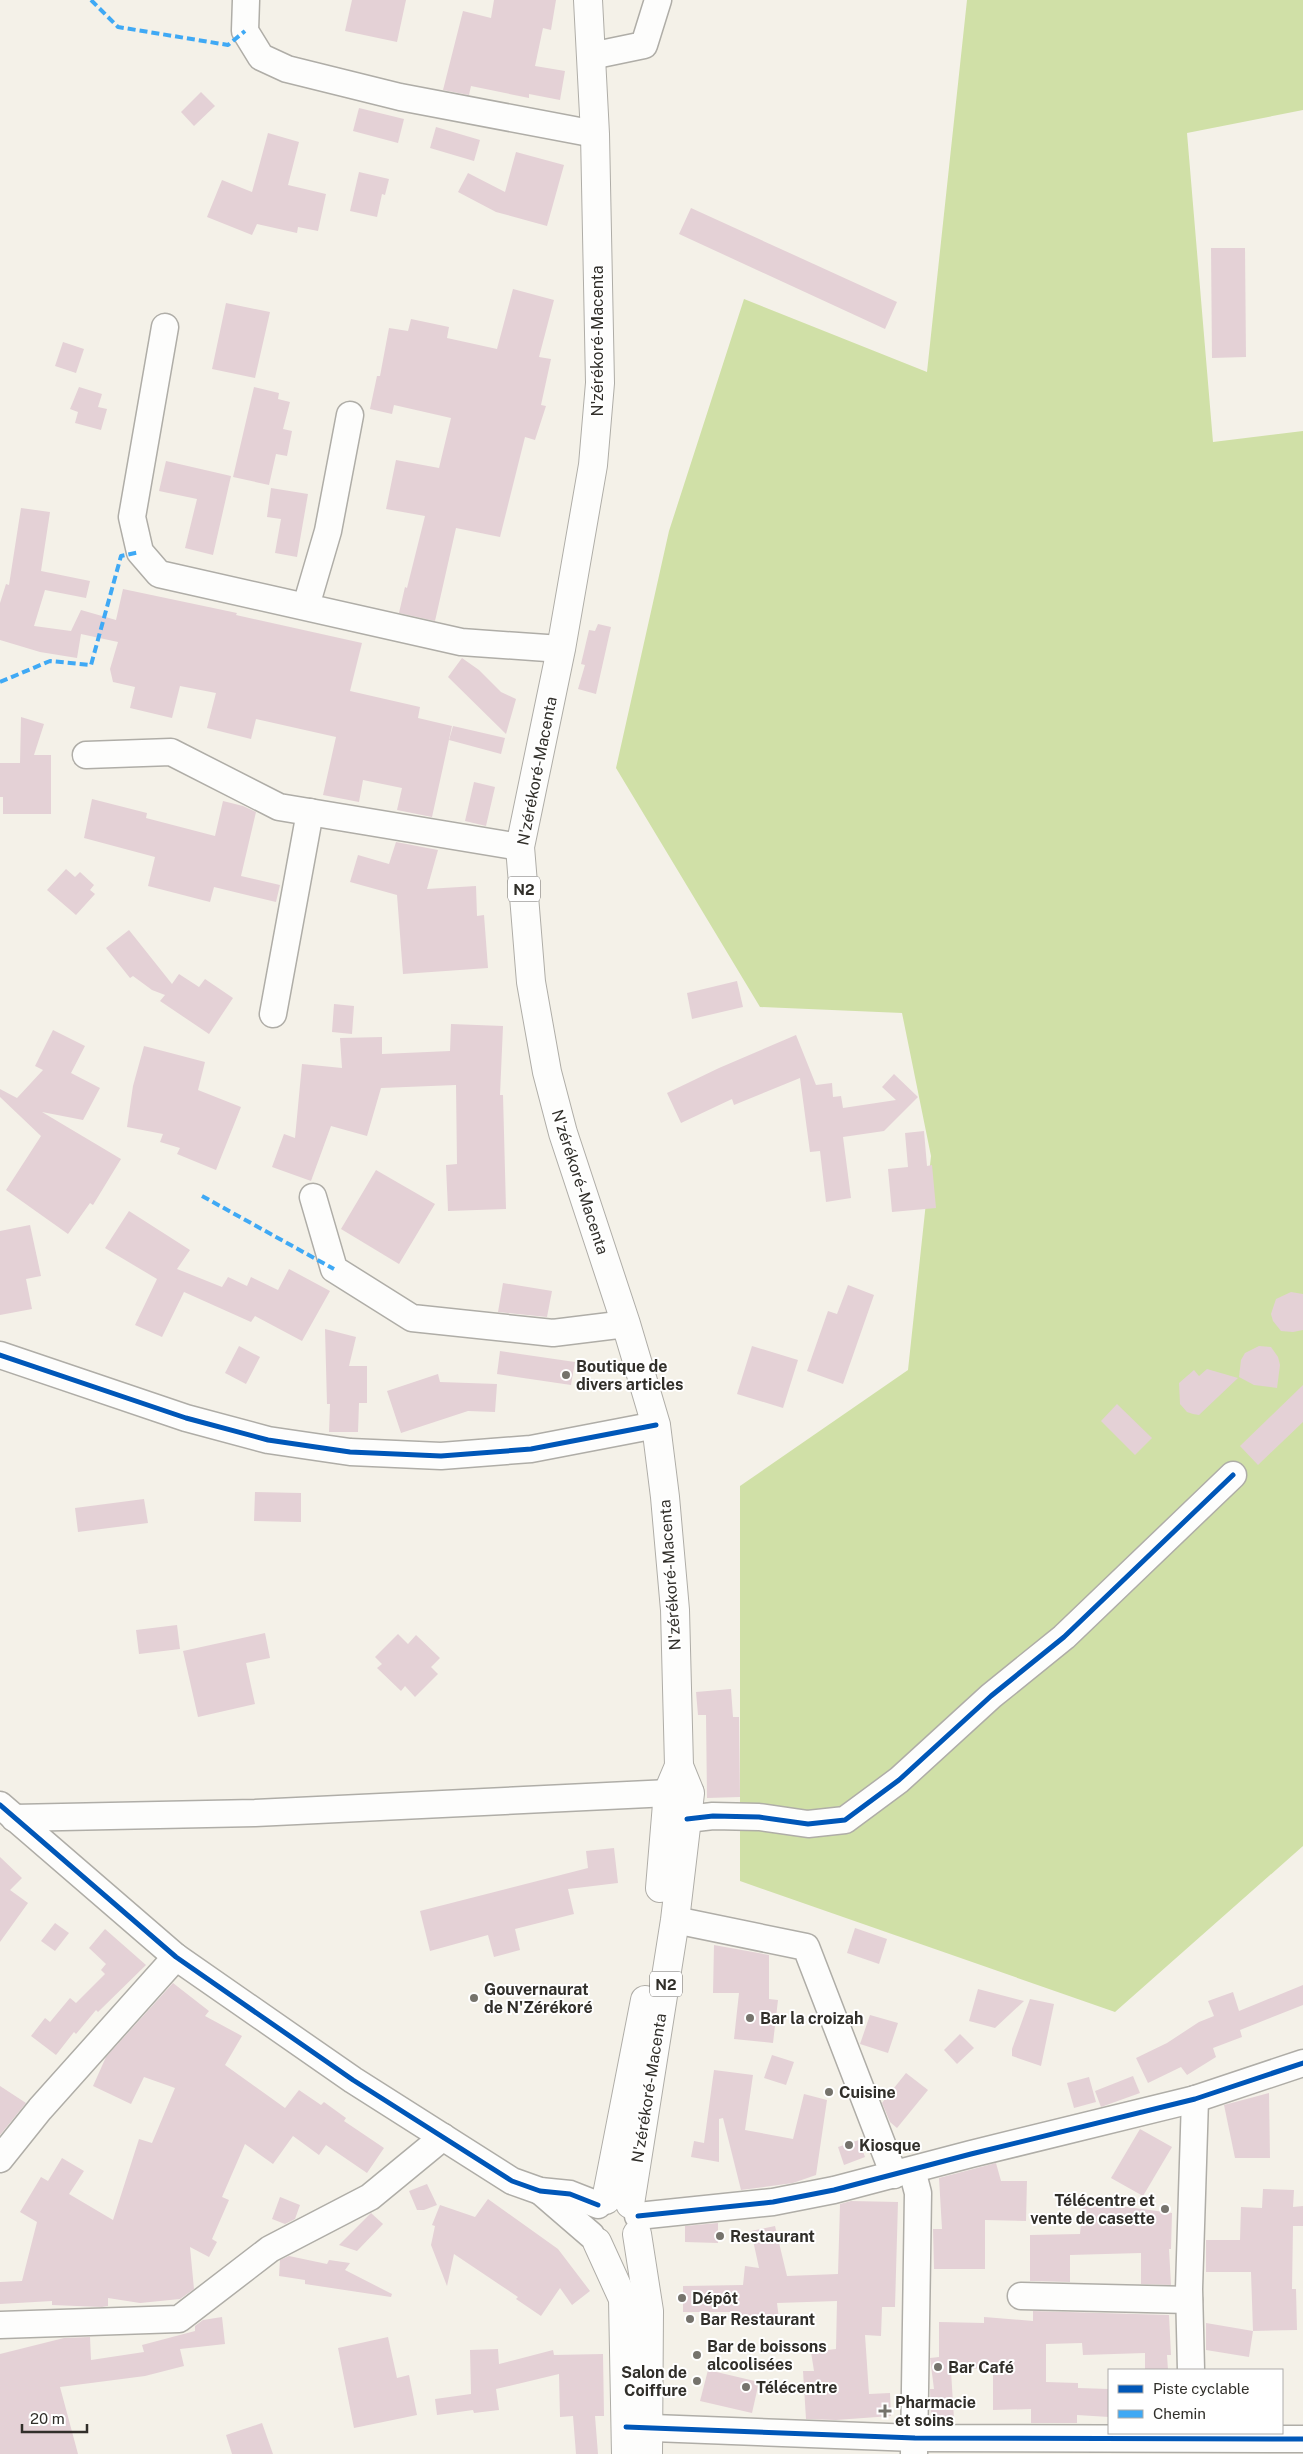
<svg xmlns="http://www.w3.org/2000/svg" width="1303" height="2454" font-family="'Public Sans',sans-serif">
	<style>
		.forest { fill: #d0e0a7 }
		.building { fill: #e4d1d6 }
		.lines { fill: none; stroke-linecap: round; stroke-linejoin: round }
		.minor-casing { stroke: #afada7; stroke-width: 29 }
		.highway-casing { stroke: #afada7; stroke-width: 30 }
		.minor { stroke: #fdfdfc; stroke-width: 26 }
		.highway { stroke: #fdfdfc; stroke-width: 28 }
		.quiet { stroke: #3fa9f5; stroke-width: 4; stroke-dasharray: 8 4; stroke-linecap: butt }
		.cycleway-casing { stroke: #fff; stroke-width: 8 }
		.cycleway { stroke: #0057b8; stroke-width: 5 }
		.poi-dot { fill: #75736c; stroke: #fff; stroke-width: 2 }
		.labels { text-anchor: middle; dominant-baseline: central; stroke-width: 4; stroke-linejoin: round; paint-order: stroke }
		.shield { fill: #fff; stroke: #6f6d6a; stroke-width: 1 }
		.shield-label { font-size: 15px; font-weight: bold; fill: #312f2a }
		.street-label { font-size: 16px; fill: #312f2a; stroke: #fff }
		.poi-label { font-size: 16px; font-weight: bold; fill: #312f2a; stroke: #fff; text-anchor: start }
	</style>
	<rect width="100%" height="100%" fill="#f4f1e8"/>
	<path class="forest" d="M967,0H1303V110L1187,133L1213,442L1303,431V1846L1115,2012L740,1881V1486L908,1370L931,1156L902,1013L760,1007L616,768L669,531L744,299L927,372Z"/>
	<g class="building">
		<path d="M352,0H406L397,42L345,31Z"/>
		<path d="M494,0H556L551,30L543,28L535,66L565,71L560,100L529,94V98L471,86L469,95L443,90L463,11L491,18Z"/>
		<path d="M201,92L215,106L194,126L181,112Z"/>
		<path d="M359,108L404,119L398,143L353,131Z"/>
		<path d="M436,127L480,140L474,161L430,148Z"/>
		<path d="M268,133L299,142L288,185L326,194L318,231L298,227L297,233L257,224L252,235L207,217L222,180L252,192Z"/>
		<path d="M516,152L564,165L547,226L496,212L458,192L468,173L505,192Z"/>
		<path d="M359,172L389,179L385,195L382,194L377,217L350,211Z"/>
		<path d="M691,208L897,302L885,329L679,234Z"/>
		<path d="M1211,248H1245L1246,357L1212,358Z"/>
		<path d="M513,289L554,300L539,357L551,359L541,405L546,406L535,440L525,437L500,537L456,528L435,621L399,613L405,587L407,588L425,516L386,509L396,460L439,468L451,418L394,405L392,414L370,409L377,376H380L389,328L408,331L411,319L449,327L447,338L497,349Z"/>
		<path d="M226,303L270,312L255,378L212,369Z"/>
		<path d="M63,342L84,349L76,373L55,366Z"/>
		<path d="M79,387L102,394L98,407L107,409L101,430L75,423L78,412L70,409Z"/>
		<path d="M254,387L279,393L278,399L290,402L283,429L292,431L287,456L276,454L269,485L233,477Z"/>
		<path d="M166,461L231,476L213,555L185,548L197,499L159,491Z"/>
		<path d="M271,488L308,494L297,557L275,553L281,519L267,517Z"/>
		<path d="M21,508L50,512L41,571L90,581L86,598L45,590L34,626L71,631L81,610L116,620L123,589L237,613L236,615L362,643L350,691L420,707L418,718L452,726L432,817L397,810L402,788L363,780L359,802L323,795L336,737L256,719L251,739L207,728L216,693L180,686L172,718L130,708L135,687L113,682L110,669L118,642L81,634L77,658L40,652L0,640V603L6,584L9,585Z"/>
		<path d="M598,624L611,627L596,694L578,689L585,665L581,664L589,630L595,631Z"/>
		<path d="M462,658L479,670L501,692L516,699L506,734L448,677Z"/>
		<path d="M21,717L44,724L34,755H51V814H3V797H0V763H20Z"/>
		<path d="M453,726L505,738L501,754L449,740Z"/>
		<path d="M474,782L495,787L486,826L465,821Z"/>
		<path d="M92,799L147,813L146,818L215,836L223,801L243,806L256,812L241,876L280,885L276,902L214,887L210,902L148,886L155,857L84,838Z"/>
		<path d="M396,842L438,850L427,889L476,886L477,916L484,915L488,968L403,974L397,895L350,882L358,855L389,864Z"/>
		<path d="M66,869L75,877L80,872L94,885L90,890L95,894L76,915L47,890Z"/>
		<path d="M129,930L172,984L179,974L199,987L205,979L233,998L209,1034L160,1001L165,995L152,990L133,976L130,978L106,948Z"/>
		<path d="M737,981L743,1007L692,1019L687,993Z"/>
		<path d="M334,1004L354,1006L352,1034L332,1032Z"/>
		<path d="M451,1024L503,1026L500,1095H503L506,1209L448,1211L446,1165L457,1164L456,1085L381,1088L367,1136L331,1126L311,1181L272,1167L284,1134L295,1138L302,1064L342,1068L340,1038L382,1037V1054L450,1051Z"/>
		<path d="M53,1030L85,1046L71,1073L100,1088L83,1120L42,1112L121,1159L93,1205L90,1203L68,1234L6,1190L41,1136L0,1097V1089L17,1098L43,1070L35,1066Z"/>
		<path d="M796,1035L816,1085L832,1083L833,1097L841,1096L843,1108L896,1100L882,1087L894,1074L918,1097L884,1131L843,1137L851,1198L826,1202L820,1151L810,1152L800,1078L734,1105L732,1099L681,1123L667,1093L719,1068Z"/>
		<path d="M144,1046L205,1062L198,1090L241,1107L216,1170L177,1154L180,1148L160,1142L163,1134L127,1127L133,1086Z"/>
		<path d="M924,1131L927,1166L932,1165L936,1208L892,1212L888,1169L908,1167L905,1133Z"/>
		<path d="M376,1170L435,1204L399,1264L341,1229Z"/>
		<path d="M129,1211L190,1250L177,1269L222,1287L228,1277L247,1286L251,1277L278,1290L289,1269L330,1291L302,1341L255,1316L251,1322L184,1292L162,1337L135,1325L157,1279L105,1248Z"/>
		<path d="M30,1225L41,1276L26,1279L32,1309L0,1315V1231Z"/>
		<path d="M503,1283L552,1291L547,1317L498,1312Z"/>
		<path d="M848,1285L874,1295L843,1384L807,1371L828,1311L837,1314Z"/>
		<path d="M1291,1292L1303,1294V1330L1293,1332L1281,1331L1273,1321L1271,1314L1276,1299Z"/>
		<path d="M325,1329L356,1337L349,1366H367V1403H359L358,1432H329L330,1404H327Z"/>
		<path d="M239,1346L260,1357L246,1384L225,1373Z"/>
		<path d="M752,1346L798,1360L783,1408L737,1394Z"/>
		<path d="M1259,1346L1271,1347L1278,1357L1280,1365L1277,1388L1254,1385L1239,1377L1241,1360L1245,1353Z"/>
		<path d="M500,1351L575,1362L571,1385L497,1374Z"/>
		<path d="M1207,1369L1238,1378L1199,1415L1193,1414L1187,1412L1180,1404L1179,1383L1194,1370L1199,1376Z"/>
		<path d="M438,1374L440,1382L497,1384L495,1412L468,1411L401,1433L387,1391Z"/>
		<path d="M1303,1385V1422L1258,1465L1240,1446Z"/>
		<path d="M1117,1404L1152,1438L1135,1455L1101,1421Z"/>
		<path d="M255,1492L301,1493V1522L254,1521Z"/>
		<path d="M144,1499L148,1523L78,1532L75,1508Z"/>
		<path d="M177,1625L180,1649L139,1654L136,1630Z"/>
		<path d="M265,1633L270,1658L246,1663L255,1704L198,1717L183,1651Z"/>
		<path d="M398,1634L408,1644L416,1635L440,1658L431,1667L438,1674L415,1697L405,1686L401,1691L377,1668L382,1664L375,1657Z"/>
		<path d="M731,1689L733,1717H739L740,1797L707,1798L706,1715H698L696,1692Z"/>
		<path d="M614,1848L618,1883L568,1889L574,1914L515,1929L520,1950L494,1957L488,1935L430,1951L420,1911L588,1868L586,1851Z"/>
		<path d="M0,1857L22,1878L10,1890L28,1903L0,1942Z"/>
		<path d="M55,1923L69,1933L55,1951L41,1941Z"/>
		<path d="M855,1928L887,1939L879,1964L847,1953Z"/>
		<path d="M105,1929L146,1965L98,2012L96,2010L76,2034L74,2032L56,2055L31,2036L45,2018L50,2022L70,1998L76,2003L105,1974L101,1970L106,1964L89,1948Z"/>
		<path d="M714,1945L769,1955V1999L778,2000L773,2043L734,2039L739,1993H713Z"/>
		<path d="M173,1983L209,2011L205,2016L242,2036L225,2065L285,2108L299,2090L321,2105L324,2102L346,2118L344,2121L384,2148L367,2173L326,2145L319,2155L293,2136L273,2164L245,2144L222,2197L229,2200L212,2239L217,2242L209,2257L190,2247L194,2289L180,2299L140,2303L108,2298V2306L102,2307L52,2305V2301L0,2304V2282L22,2281L37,2222L20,2212L41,2177L48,2181L62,2158L84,2171L69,2194L113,2220L139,2139L152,2143L175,2088L144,2077L131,2104L93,2086L106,2057Z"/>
		<path d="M1303,1985V2005L1240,2030L1242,2037L1213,2048L1216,2057L1187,2075L1181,2067L1148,2083L1136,2058L1167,2043L1199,2022L1214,2016L1208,2001L1233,1992L1239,2011Z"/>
		<path d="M978,1989L1024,2001L995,2028L969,2021Z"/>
		<path d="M1030,1999L1054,2004L1041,2066L1012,2056V2049Z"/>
		<path d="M870,2015L898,2023L888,2053L860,2044Z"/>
		<path d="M960,2034L974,2048L957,2064L944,2050Z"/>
		<path d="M772,2055L794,2062L786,2085L764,2078Z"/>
		<path d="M714,2070L753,2075L745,2130L793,2139L804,2094L827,2100L816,2175L793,2183L741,2190L723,2118L719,2119V2162L691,2157L694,2141L704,2143Z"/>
		<path d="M906,2073L928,2090L897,2128L890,2122L882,2103Z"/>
		<path d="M1133,2076L1140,2093L1101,2107L1095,2091Z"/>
		<path d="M1089,2077L1096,2102L1074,2108L1067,2083Z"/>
		<path d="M0,2086L26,2103L0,2135Z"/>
		<path d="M1269,2093L1270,2158H1235L1224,2105Z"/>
		<path d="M1140,2129L1172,2147L1143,2196L1111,2178Z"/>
		<path d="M859,2140L865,2157L844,2165L838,2147Z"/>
		<path d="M996,2163L1001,2181H1027L1026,2221L985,2220V2269H934L933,2229H942L939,2178Z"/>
		<path d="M427,2184L437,2205L424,2210H417L409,2191Z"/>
		<path d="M1263,2189L1294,2190L1293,2207L1303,2206V2226H1293L1292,2289H1296L1297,2330L1253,2331L1251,2272H1206V2240H1240L1241,2207L1262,2208Z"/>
		<path d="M280,2197L300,2205L295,2219L285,2224L272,2219Z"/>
		<path d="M488,2199L558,2249L590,2291L572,2305L560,2288L541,2316L516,2299L518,2297L454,2254L447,2286L431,2245L435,2226L432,2225L440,2205L475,2217Z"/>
		<path d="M851,2201L898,2202L895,2307H882L881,2336L865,2335L869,2394L890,2393L891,2416L836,2420L806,2419L803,2371H814L811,2352L836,2349L837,2301L777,2303L779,2319L738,2322V2312H683V2286L743,2285L745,2266L759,2268L751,2231L775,2226L787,2276L838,2274L840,2204Z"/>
		<path d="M1083,2201L1172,2213L1171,2249H1169L1171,2285L1141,2284V2253L1070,2255V2282L1030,2281V2235L1080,2234Z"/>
		<path d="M371,2213L383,2224L357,2251L339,2245Z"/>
		<path d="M718,2223V2243L685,2242V2226Z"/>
		<path d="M289,2256L327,2264L329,2260L350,2263L345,2270L392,2294L391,2297L305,2284V2280L279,2276L280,2260Z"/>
		<path d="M1033,2311L1169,2315L1171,2355H1167L1168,2370H1145V2353L1083,2355L1082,2343L1046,2344V2382L1078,2383V2388L1109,2389V2417L1077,2415V2423H1031V2409L993,2410V2367L951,2371L954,2419L931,2421L930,2389H934L930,2358L939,2357V2322L984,2323V2317L1033,2321Z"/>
		<path d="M222,2317L225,2344L180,2349L184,2366L145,2376L60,2387L78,2454H0V2354L64,2338L90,2337L91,2360L144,2352L142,2345L195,2331V2326L203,2320Z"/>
		<path d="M1206,2323L1253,2331L1249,2357L1206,2350Z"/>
		<path d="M388,2337L397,2378L409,2375L417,2415L354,2428L338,2348Z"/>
		<path d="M498,2349L499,2364L553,2350L554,2355L603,2354L604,2416H595L598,2454H576L573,2416L560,2417L559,2374L496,2389L499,2410L474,2413L473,2410L437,2415L435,2399L471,2394L470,2350Z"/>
		<path d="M708,2370L759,2382L752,2413L700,2401Z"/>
		<path d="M262,2423L273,2454H232L226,2435Z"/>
	</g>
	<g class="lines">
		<g class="minor-casing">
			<g id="minor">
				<path d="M246,0L245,31L261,57L287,69L400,97L595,134"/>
				<path d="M591,56L644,45L658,0"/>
				<path d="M165,327L132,517L140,552L159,574L461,642L561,649"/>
				<path d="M306,606L328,531L350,415"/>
				<path d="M86,755L171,752L279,807L520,847"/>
				<path d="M273,1014L310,812"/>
				<path d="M313,1197L334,1269L412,1318L553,1333L626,1324"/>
				<path d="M0,1355L186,1418L268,1440L350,1452L441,1456L531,1449L656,1425"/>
				<path d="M0,1805L176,1957L353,2080L512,2181L540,2191L570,2194L598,2205"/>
				<path d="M14,1818L255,1813L690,1792"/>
				<path d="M687,1819L713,1816L759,1817L808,1824L845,1820L899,1780L991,1696L1064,1637L1233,1475"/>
				<path d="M675,1920L806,1947L894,2175"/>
				<path d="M0,2159L40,2109L176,1957"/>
				<path d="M912,2170L918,2193L914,2454"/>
				<path d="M540,2191L591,2235"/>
				<path d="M638,2216L773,2202L834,2190L971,2154L1195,2099L1303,2063"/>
				<path d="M1021,2296L1189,2300"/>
				<path d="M0,2325L179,2319L270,2249L370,2197L443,2137"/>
				<path d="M1191,2370L1189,2289L1195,2099"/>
				<path d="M627,2427L915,2438L1303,2439"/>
			</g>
		</g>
		<g class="highway-casing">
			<g id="highway">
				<path d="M588,0L595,134L600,383L593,465L561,649L520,847L531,982L547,1072L563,1133L626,1324L656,1425L665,1497L675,1610L679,1766L690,1793L675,1920L630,2204"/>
				<path d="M660,1888L668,1792L679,1766"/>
				<path d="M606,2200L645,2000"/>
				<path d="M637,2234L649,2311L648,2454"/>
				<path d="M597,2242L623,2299L626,2454"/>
			</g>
		</g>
		<use href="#minor" class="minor"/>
		<use href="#highway" class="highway"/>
		<g class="quiet">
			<path d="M91,0L118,27L228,45L245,31"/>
			<path d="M0,682L50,661L91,665L121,556L140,552"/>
			<path d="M202,1196L334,1269"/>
		</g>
		<g class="cycleway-casing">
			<g id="cycleway">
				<path d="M0,1355L186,1418L268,1440L350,1452L441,1456L531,1449L656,1425"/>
				<path d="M0,1805L176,1957L353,2080L512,2181L540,2191L570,2194L598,2205"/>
				<path d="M687,1819L713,1816L759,1817L808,1824L845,1820L899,1780L991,1696L1064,1637L1233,1475"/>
				<path d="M638,2216L773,2202L834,2190L971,2154L1195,2099L1303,2063"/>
				<path d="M626,2427L915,2438L1303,2439"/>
			</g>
		</g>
		<use href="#cycleway" class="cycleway"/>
	</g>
	<g class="poi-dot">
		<circle cx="566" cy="1375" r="5"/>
		<circle cx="474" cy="1998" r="5"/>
		<circle cx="750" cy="2018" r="5"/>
		<circle cx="829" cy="2092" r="5"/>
		<circle cx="849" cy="2145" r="5"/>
		<circle cx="1165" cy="2209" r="5"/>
		<circle cx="720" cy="2236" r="5"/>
		<circle cx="682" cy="2298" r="5"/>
		<circle cx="690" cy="2319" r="5"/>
		<circle cx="697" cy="2355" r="5"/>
		<circle cx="938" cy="2367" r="5"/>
		<circle cx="697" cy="2381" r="5"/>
		<circle cx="746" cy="2387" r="5"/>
		<path d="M882.5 2403.5h5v5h5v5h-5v5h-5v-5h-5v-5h5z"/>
	</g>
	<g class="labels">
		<g class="shield">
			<rect x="508" y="876.5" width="32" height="25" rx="4"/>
			<rect x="650" y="1971.5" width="32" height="25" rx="4"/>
		</g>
		<g class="shield-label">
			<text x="524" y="889">N2</text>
			<text x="666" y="1984">N2</text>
		</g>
		<g class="street-label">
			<text transform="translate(597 341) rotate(-90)">N'zérékoré-Macenta</text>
			<text transform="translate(537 771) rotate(-79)">N'zérékoré-Macenta</text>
			<text transform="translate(580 1182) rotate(72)">N'zérékoré-Macenta</text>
			<text transform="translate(670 1575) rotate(-94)">N'zérékoré-Macenta</text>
			<text transform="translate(649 2088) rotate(-81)">N'zérékoré-Macenta</text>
		</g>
		<g class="poi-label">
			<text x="576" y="1366">Boutique de<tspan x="576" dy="18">divers articles</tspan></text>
			<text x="484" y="1989">Gouvernaurat<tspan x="484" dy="18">de N'Zérékoré</tspan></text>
			<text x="760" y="2018">Bar la croizah</text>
			<text x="839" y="2092">Cuisine</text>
			<text x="859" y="2145">Kiosque</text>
			<text x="1155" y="2200" text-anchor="end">Télécentre et<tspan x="1155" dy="18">vente de casette</tspan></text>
			<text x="730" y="2236">Restaurant</text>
			<text x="692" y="2298">Dépôt</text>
			<text x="700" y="2319">Bar Restaurant</text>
			<text x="707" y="2346">Bar de boissons<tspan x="707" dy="18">alcoolisées</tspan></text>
			<text x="948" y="2367">Bar Café</text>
			<text x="687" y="2372" text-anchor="end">Salon de<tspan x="687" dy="18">Coiffure</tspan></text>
			<text x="756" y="2387">Télécentre</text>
			<text x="895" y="2402">Pharmacie<tspan x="895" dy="18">et soins</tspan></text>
		</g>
	</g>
	<rect x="1108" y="2369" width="175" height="65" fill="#ffffff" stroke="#adacaa"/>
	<rect x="1118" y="2385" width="25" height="8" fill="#0057b8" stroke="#adacaa"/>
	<text x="1153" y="2394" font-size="15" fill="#312f2a">Piste cyclable</text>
	<rect x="1118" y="2410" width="25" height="8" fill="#3fa9f5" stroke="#adacaa"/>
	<text x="1153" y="2419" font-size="15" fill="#312f2a">Chemin</text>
	<path d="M22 2424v8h65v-8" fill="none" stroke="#312f2a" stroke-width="2.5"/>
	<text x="30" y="2424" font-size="15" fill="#312f2a" stroke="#ffffff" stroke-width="4" paint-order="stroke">20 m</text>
</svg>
